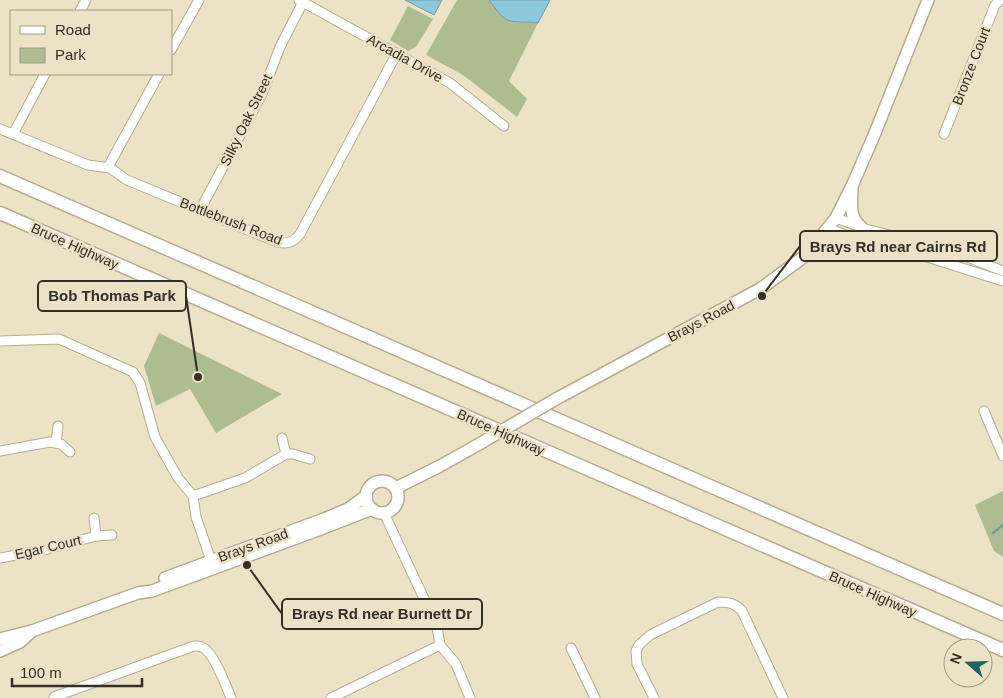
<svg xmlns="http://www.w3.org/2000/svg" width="1003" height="698" font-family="Helvetica,sans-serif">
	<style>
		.green { fill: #aebd8f }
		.water { fill: #8dc9dd; stroke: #729ba6 }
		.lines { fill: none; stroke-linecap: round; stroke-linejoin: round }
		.stream { stroke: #729ba6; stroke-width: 2.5 }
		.minor-casing { stroke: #b6ad91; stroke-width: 11 }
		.major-casing { stroke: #b6ad91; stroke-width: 14 }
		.highway-casing { stroke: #b6ad91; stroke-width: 15 }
		.minor { stroke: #fff; stroke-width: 9 }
		.major { stroke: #fff; stroke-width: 11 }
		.highway { stroke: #fff; stroke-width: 12 }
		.major-bridge-casing { stroke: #b6ad91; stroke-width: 14; stroke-linecap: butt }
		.major-bridge { stroke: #fff; stroke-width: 11 }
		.labels { text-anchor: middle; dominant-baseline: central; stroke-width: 5; stroke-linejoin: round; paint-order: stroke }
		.street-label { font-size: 14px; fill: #332f24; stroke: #ece2c5 }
		.leader { fill: none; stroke: #332f24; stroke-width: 2 }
		.callout-dot { fill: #332f24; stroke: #ece2c5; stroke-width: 2 }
		.callout { fill: #ece2c5; stroke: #332f24; stroke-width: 2 }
		.callout-label { font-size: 15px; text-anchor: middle; font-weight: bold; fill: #332f24 }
	</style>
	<rect width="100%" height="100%" fill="#ece2c5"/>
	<g class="green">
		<path d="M457,0H489C509,28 508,19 538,23L509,81L527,99L517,117L463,75L426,55Z"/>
		<path d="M408,6L433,19L416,47L408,51L390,40Z"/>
		<path d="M159,333L282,394L216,433L190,389L156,406L144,366Z"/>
		<path d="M1003,491V557L994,551L975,505Z"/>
	</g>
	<g class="water">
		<path d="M405,0H442L434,15Z"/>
		<path d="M489,0H550L538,23C507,19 510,29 489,0Z"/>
	</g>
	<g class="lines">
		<path class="stream" d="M993,533L1003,525"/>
		<g class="minor-casing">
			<g id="minor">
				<path d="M299,0L450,83L504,126"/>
				<path d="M80,11L86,0"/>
				<path d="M171,50L199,0"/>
				<path d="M0,129L88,165L110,168L127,180L277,242C287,245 294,242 300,234L397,53"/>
				<path d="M13,134L45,74"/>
				<path d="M944,134L995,5L1000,0"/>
				<path d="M108,167L159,74"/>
				<path d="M200,210L262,94L280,47L304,0"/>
				<path d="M836,218L866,229L952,251L1003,271"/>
				<path d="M829,229L843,234L857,244L924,256L1003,281"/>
				<path d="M0,341L59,339L133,372L140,383L155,437L178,478L193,496L196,517L213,566"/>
				<path d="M984,411L1003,456"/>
				<path d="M282,438L286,454"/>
				<path d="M56,443L58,426"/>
				<path d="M0,451L50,442L61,444L70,452"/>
				<path d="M193,496L245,478L286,454H293L310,459"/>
				<path d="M384,513L427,605L436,621L440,645L456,664L470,698"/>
				<path d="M94,518L96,536"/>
				<path d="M0,558L48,549L96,536L112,535"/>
				<path d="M571,648L595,698"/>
				<path d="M54,697L191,647C194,646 199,646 202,647C214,652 226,686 231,698"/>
				<path d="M331,698L440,645"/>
				<path d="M654,698L637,664L636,651L639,645L650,635L718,602C728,602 735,603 742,611L783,698"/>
			</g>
		</g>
		<g class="major-casing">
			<g id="major">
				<path d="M852,187C852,203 848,216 861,227"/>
				<path d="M810,254L821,249L857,244"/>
				<path d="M556,399L760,289L805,256L836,218L852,186L875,133L928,0"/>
				<circle cx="382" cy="497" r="16"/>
				<path d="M396,488L440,466L481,443"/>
				<path d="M165,578L324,519L348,509L366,496"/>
				<path d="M0,639L32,631L138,593L152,591L318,530L372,509"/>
				<path d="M0,651L20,642L32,631"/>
			</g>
		</g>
		<g class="highway-casing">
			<g id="highway">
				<path d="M0,176L1003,614"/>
				<path d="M0,213L1003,650"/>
			</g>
		</g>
		<use href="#minor" class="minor"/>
		<use href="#major" class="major"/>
		<use href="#highway" class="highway"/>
		<g class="major-bridge-casing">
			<path id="major-bridge" d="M481,443L556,399"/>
		</g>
		<use href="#major-bridge" class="major-bridge"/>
	</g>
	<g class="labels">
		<g class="street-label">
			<text transform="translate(405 58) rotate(29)">Arcadia Drive</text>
			<text transform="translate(971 66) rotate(-69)">Bronze Court</text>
			<text transform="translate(246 120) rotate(-64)">Silky Oak Street</text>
			<text transform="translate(231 221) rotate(21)">Bottlebrush Road</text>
			<text transform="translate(75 246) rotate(24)">Bruce Highway</text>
			<text transform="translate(701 321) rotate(-28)">Brays Road</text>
			<text transform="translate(501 432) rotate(24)">Bruce Highway</text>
			<text transform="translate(253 545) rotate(-20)">Brays Road</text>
			<text transform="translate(48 547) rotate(-13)">Egar Court</text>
			<text transform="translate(873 594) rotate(24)">Bruce Highway</text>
		</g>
	</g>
	<path class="leader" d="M762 296L800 246M198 377L186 296M247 565L282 614"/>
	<g class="callout-dot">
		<circle cx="762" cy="296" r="5"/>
		<circle cx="198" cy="377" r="5"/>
		<circle cx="247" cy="565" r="5"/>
	</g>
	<g class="callout">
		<rect x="800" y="231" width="197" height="30" rx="5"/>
		<rect x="38" y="281" width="148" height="30" rx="5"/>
		<rect x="282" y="599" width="200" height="30" rx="5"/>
	</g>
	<g class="callout-label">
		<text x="898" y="252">Brays Rd near Cairns Rd</text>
		<text x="112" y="301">Bob Thomas Park</text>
		<text x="382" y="619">Brays Rd near Burnett Dr</text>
	</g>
	<rect x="10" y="10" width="162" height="65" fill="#ece2c5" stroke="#a29a85"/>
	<rect x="20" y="26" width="25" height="8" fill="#ffffff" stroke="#a29a85"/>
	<text x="55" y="35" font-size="15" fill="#332f24">Road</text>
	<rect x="20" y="48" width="25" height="15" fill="#aebd8f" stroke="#a29a85"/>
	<text x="55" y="60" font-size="15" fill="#332f24">Park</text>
	<g transform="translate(968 663) rotate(290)"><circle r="24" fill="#ece2c5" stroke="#a29a85"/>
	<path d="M0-4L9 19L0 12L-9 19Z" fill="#1b665e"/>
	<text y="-8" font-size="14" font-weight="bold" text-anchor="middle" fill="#332f24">N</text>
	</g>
	<path d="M12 678v8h130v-8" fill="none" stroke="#332f24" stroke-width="2.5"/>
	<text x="20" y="678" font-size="15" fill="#332f24" stroke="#ece2c5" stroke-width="4" paint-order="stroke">100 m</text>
</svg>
